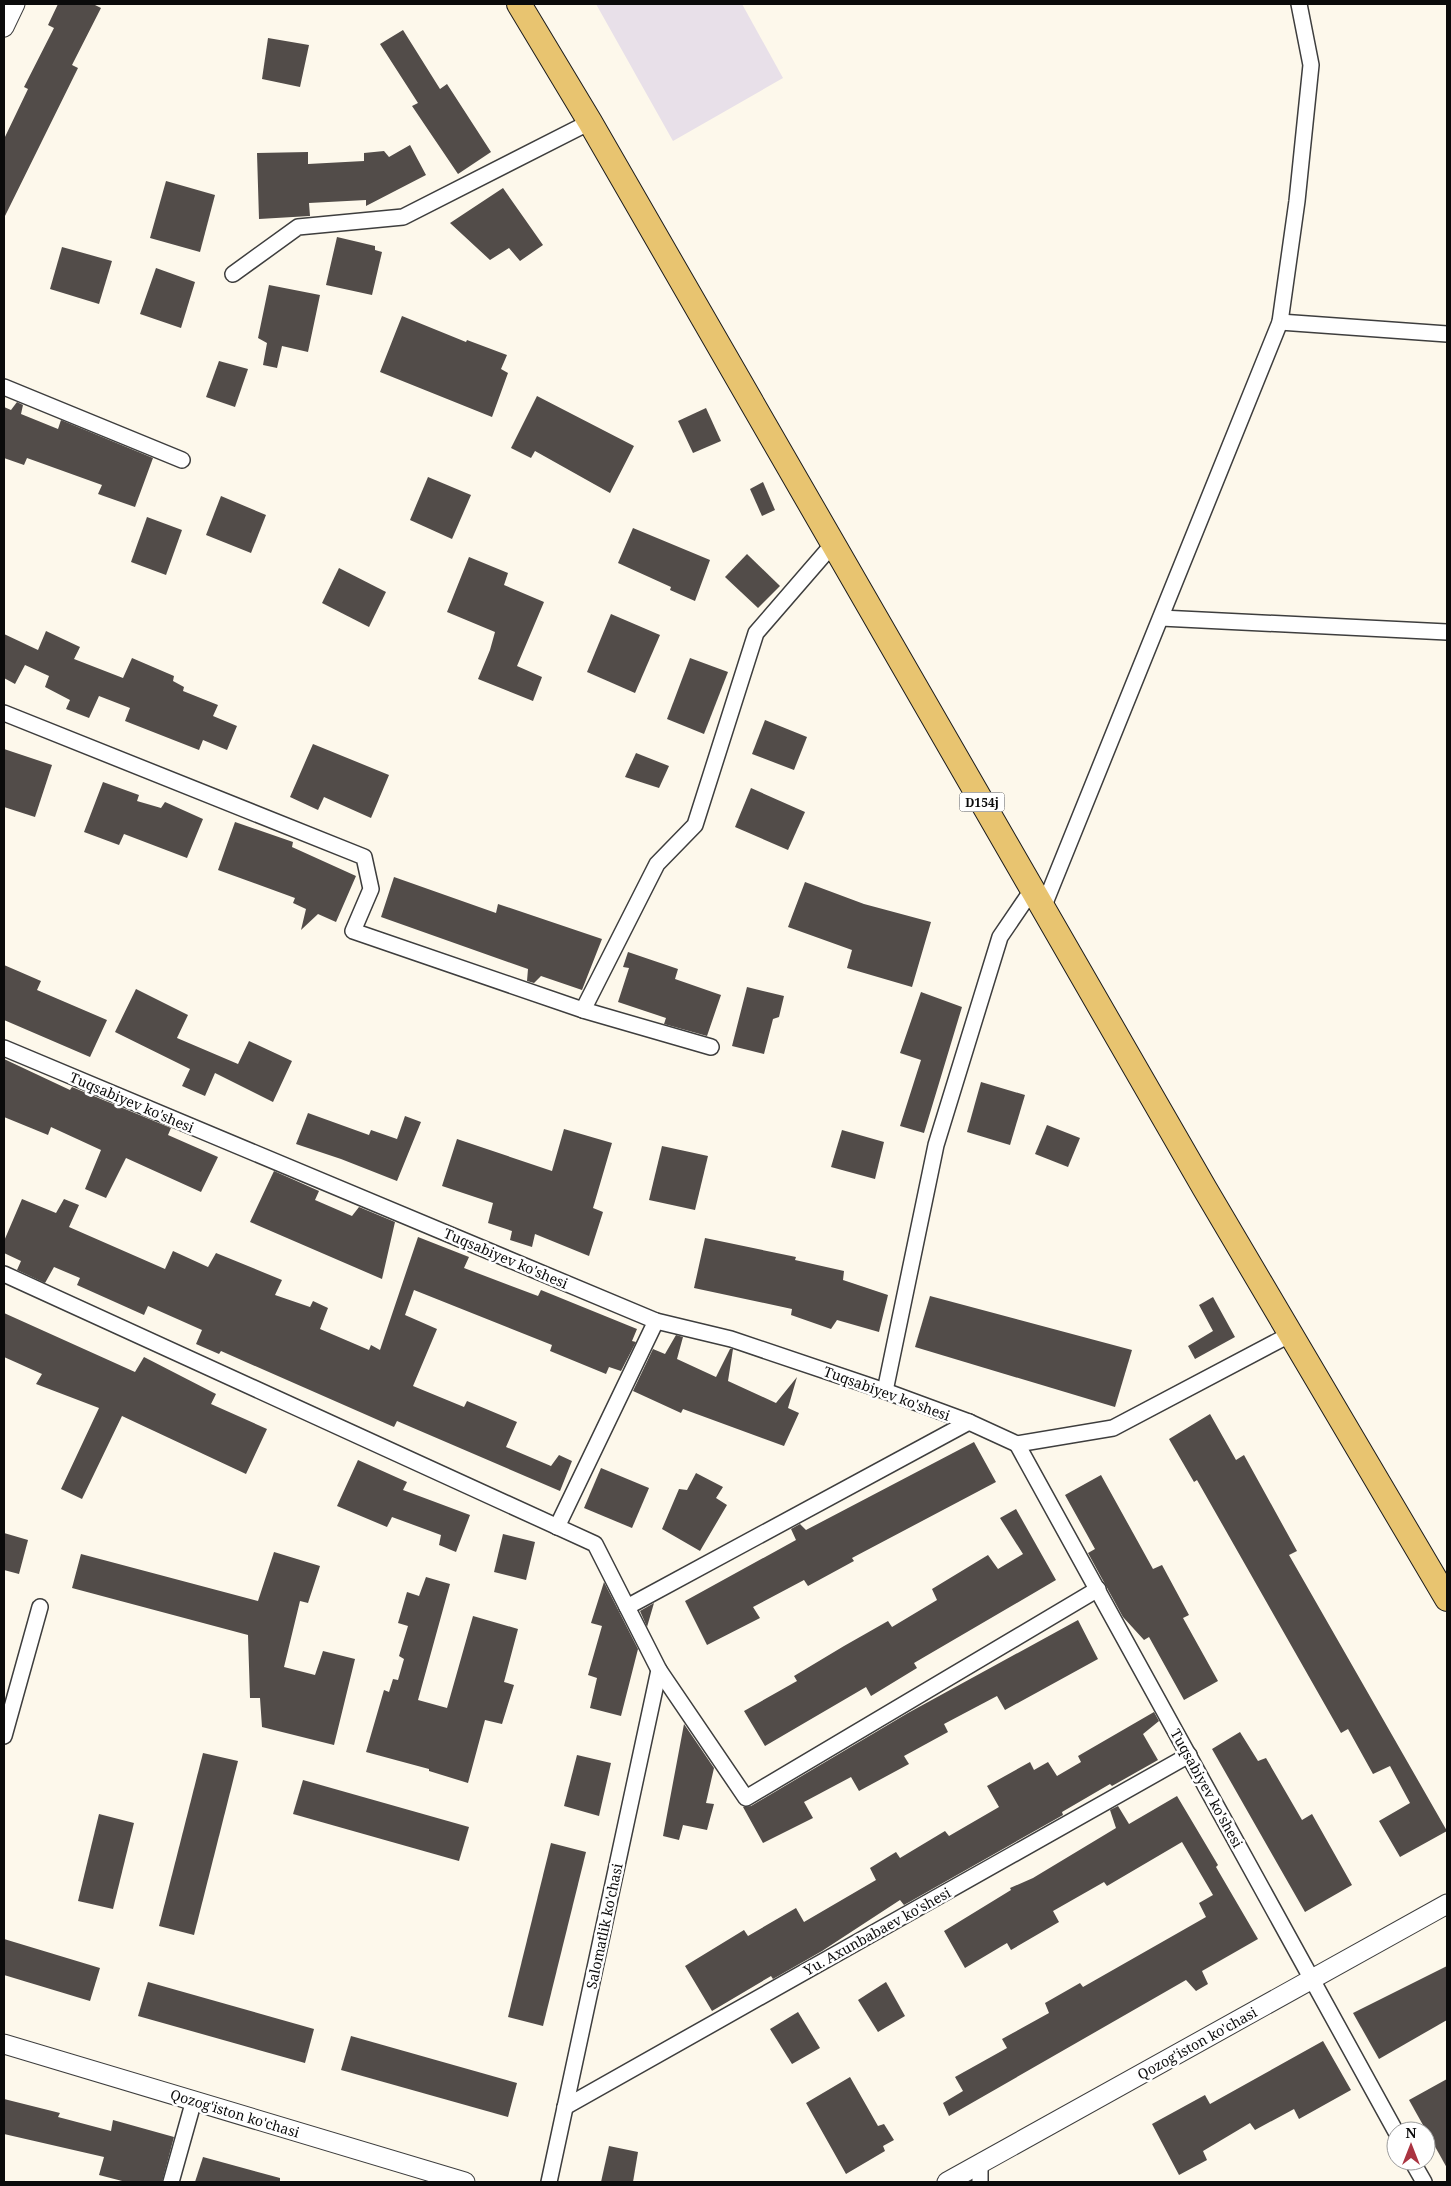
<svg xmlns="http://www.w3.org/2000/svg" width="1451" height="2186" font-family="'Noto Serif',serif">
	<style>
		.industrial { fill: #e8e0e9 }
		.building { fill: #524c49 }
		.lines { fill: none; stroke-linecap: round; stroke-linejoin: round }
		.minor-casing { stroke: #3e3e3e; stroke-width: 18 }
		.tertiary-casing { stroke: #3e3e3e; stroke-width: 21 }
		.primary-casing { stroke: #1c1c1c; stroke-width: 26 }
		.minor { stroke: #fff; stroke-width: 15 }
		.tertiary { stroke: #fff; stroke-width: 19 }
		.primary { stroke: #e8c470; stroke-width: 24 }
		.labels { text-anchor: middle; dominant-baseline: central; stroke-width: 5; stroke-linejoin: round; paint-order: stroke }
		.shield { fill: #fff; stroke: #545454; stroke-width: 1 }
		.shield-label { font-size: 12px; font-weight: bold; fill: #0b0b0b }
		.street-label { font-size: 14px; fill: #0b0b0b; stroke: #fff }
	</style>
	<rect width="100%" height="100%" fill="#fdf8eb"/>
	<path class="industrial" d="M596,4H742L783,78L673,141Z"/>
	<g class="building">
		<path d="M58,4H93L101,8L72,65L78,68L4,218V139L28,89L24,87L54,28L48,25Z"/>
		<path d="M403,30L440,89L447,84L491,152L458,174L412,106L418,103L380,44Z"/>
		<path d="M268,38L309,45L300,87L262,79Z"/>
		<path d="M410,145L426,175L366,206V200L309,203L310,216L259,219L257,153L308,152V164L364,161V153L384,151L389,157Z"/>
		<path d="M166,181L215,195L200,252L150,238Z"/>
		<path d="M503,188L543,245L520,261L509,248L490,260L450,223Z"/>
		<path d="M337,237L375,246V250L382,252L372,295L326,285Z"/>
		<path d="M62,247L112,261L99,304L50,289Z"/>
		<path d="M156,268L195,282L181,328L140,314Z"/>
		<path d="M269,285L320,295L308,352L282,346L277,368L263,365L267,343L258,338Z"/>
		<path d="M402,316L466,342L467,340L507,355L501,369L508,373L492,417L380,372Z"/>
		<path d="M219,361L248,369L235,407L206,397Z"/>
		<path d="M537,396L634,446L610,493L535,451L531,458L511,448Z"/>
		<path d="M17,402L23,405L21,414L58,429L61,420L153,458L135,507L98,494L102,485L27,458L24,465L4,458V407L11,410Z"/>
		<path d="M706,408L721,441L693,453L678,421Z"/>
		<path d="M428,477L471,495L452,539L410,520Z"/>
		<path d="M763,482L775,510L762,516L750,489Z"/>
		<path d="M221,496L266,515L251,553L206,535Z"/>
		<path d="M147,517L182,530L166,575L131,562Z"/>
		<path d="M633,528L710,560L695,601L670,590L671,587L618,563Z"/>
		<path d="M747,554L780,586L758,608L725,577Z"/>
		<path d="M469,557L508,573L504,585L544,602L517,666L542,677L533,701L478,679L490,650L495,632L447,612Z"/>
		<path d="M339,568L386,592L369,627L322,603Z"/>
		<path d="M611,614L660,635L635,693L587,672Z"/>
		<path d="M46,631L80,647L74,659L123,678L132,658L174,676L173,681L184,687L183,691L218,705L213,716L237,726L227,750L203,740L199,750L125,721L130,708L99,696L89,718L66,709L70,700L45,687L49,676L25,665L15,684L4,678V634L38,650Z"/>
		<path d="M690,658L728,672L704,734L667,719Z"/>
		<path d="M765,720L807,737L794,770L752,754Z"/>
		<path d="M313,744L389,775L371,818L324,797L318,810L290,797Z"/>
		<path d="M4,749L52,765L35,817L4,807Z"/>
		<path d="M636,753L669,766L659,788L625,777Z"/>
		<path d="M103,782L139,795L137,801L161,808L165,802L203,819L187,858L124,834L119,845L84,832Z"/>
		<path d="M751,788L805,812L788,850L735,827Z"/>
		<path d="M235,822L293,842L292,847L356,876L336,922L318,914L301,930L306,909L293,903L295,898L218,870Z"/>
		<path d="M394,877L496,913L498,904L602,939L582,990L541,976L534,983L527,981L528,969L381,917Z"/>
		<path d="M805,882L864,904L931,922L912,987L847,968L852,950L788,927Z"/>
		<path d="M628,952L678,969L675,979L721,995L707,1036L664,1024L666,1018L618,1002L629,968L623,967Z"/>
		<path d="M4,965L41,981L37,990L107,1020L90,1057L4,1020Z"/>
		<path d="M747,987L784,996L779,1017L773,1019L764,1054L732,1046Z"/>
		<path d="M136,989L188,1015L177,1038L238,1064L249,1041L292,1061L273,1102L215,1073L205,1096L182,1086L190,1069L115,1032Z"/>
		<path d="M921,992L962,1007L924,1133L900,1126L921,1060L900,1053Z"/>
		<path d="M4,1059L70,1090L72,1087L171,1128L168,1135L218,1157L201,1192L126,1158L106,1198L85,1189L101,1150L51,1127L48,1135L4,1117Z"/>
		<path d="M981,1082L1025,1095L1010,1145L967,1132Z"/>
		<path d="M308,1113L369,1135L371,1130L397,1139L405,1116L421,1122L397,1181L341,1159L296,1144Z"/>
		<path d="M1047,1125L1080,1138L1068,1167L1035,1154Z"/>
		<path d="M564,1129L612,1143L593,1208L603,1212L589,1256L535,1234L532,1247L510,1240L512,1231L488,1223L493,1203L442,1186L457,1139L552,1171Z"/>
		<path d="M842,1130L884,1142L875,1179L831,1167Z"/>
		<path d="M662,1146L708,1156L695,1210L649,1200Z"/>
		<path d="M274,1171L319,1191L315,1200L352,1216L359,1207L395,1222L382,1279L250,1222Z"/>
		<path d="M22,1199L56,1213L64,1199L79,1205L69,1227L165,1269L173,1251L208,1267L216,1253L282,1280L275,1295L310,1307L313,1301L328,1308L320,1329L369,1350L371,1345L380,1350L418,1237L469,1257L464,1268L538,1296L541,1290L637,1329L632,1341L636,1342L621,1371L609,1367L606,1374L550,1351L552,1345L414,1290L405,1315L437,1329L413,1386L464,1407L467,1401L517,1422L506,1447L551,1466L559,1455L572,1461L560,1491L397,1421L394,1427L221,1351L219,1354L196,1344L202,1330L148,1306L144,1315L77,1285L80,1278L54,1267L45,1283L17,1270L21,1261L4,1253V1241Z"/>
		<path d="M705,1238L796,1257L795,1260L844,1271L843,1280L888,1295L879,1332L837,1320L831,1329L791,1315L792,1309L694,1288Z"/>
		<path d="M930,1296L1132,1350L1115,1407L915,1347Z"/>
		<path d="M1213,1297L1235,1337L1195,1359L1188,1346L1213,1331L1199,1305Z"/>
		<path d="M4,1313L135,1372L144,1357L216,1394L211,1404L267,1429L246,1474L122,1416L82,1499L61,1489L99,1408L36,1384L42,1374L4,1357Z"/>
		<path d="M676,1335L683,1337L677,1359L716,1377L730,1349H733L728,1381L776,1403L797,1377L788,1408L799,1413L784,1446L683,1409L681,1413L633,1391L653,1349L665,1354Z"/>
		<path d="M1210,1414L1236,1460L1244,1455L1297,1551L1289,1555L1447,1831L1400,1857L1379,1821L1410,1803L1390,1766L1373,1774L1348,1729L1341,1733L1197,1480L1194,1482L1169,1439Z"/>
		<path d="M974,1442L996,1482L852,1558L854,1561L808,1586L804,1580L753,1607L760,1618L707,1645L685,1601L796,1540L791,1529L800,1524L806,1530Z"/>
		<path d="M358,1460L407,1482L403,1490L470,1515L456,1552L439,1545L441,1535L392,1517L387,1527L337,1506Z"/>
		<path d="M601,1468L649,1488L632,1528L584,1508Z"/>
		<path d="M696,1473L723,1487L716,1498L727,1505L700,1551L662,1529L679,1489L687,1490Z"/>
		<path d="M1101,1475L1153,1569L1162,1565L1189,1615L1183,1618L1218,1681L1184,1700L1149,1637L1144,1640L1123,1617L1088,1553L1095,1549L1065,1495Z"/>
		<path d="M1016,1509L1056,1580L914,1663L917,1668L871,1696L866,1687L765,1746L744,1711L797,1681L794,1676L844,1646L888,1621L892,1627L937,1600L932,1589L988,1555L998,1569L1023,1554L1000,1518Z"/>
		<path d="M4,1533L28,1540L19,1574L4,1570Z"/>
		<path d="M503,1534L535,1542L526,1580L494,1572Z"/>
		<path d="M274,1552L320,1566L308,1603L300,1601L284,1667L315,1675L323,1651L355,1659L334,1745L262,1727L260,1698H250L248,1635L72,1588L81,1554L258,1601Z"/>
		<path d="M426,1577L450,1584L418,1700L447,1708L473,1616L518,1629L504,1682L514,1685L502,1724L485,1720L468,1783L429,1771V1769L366,1752L384,1690L389,1692L393,1679L398,1680L404,1659L399,1656L408,1626L398,1623L407,1592L419,1596Z"/>
		<path d="M604,1582L638,1649L621,1716L590,1708L597,1678L588,1675L602,1626L591,1623Z"/>
		<path d="M654,1603L647,1627L640,1611Z"/>
		<path d="M1078,1620L1098,1659L1005,1710L997,1696L944,1724L948,1732L904,1756L909,1764L859,1791L851,1777L804,1802L813,1818L763,1843L743,1807L751,1806L908,1713Z"/>
		<path d="M1154,1712L1159,1721L1143,1734L1158,1760L1112,1786L1110,1784L1062,1812L1063,1815L904,1905L900,1900L822,1951L773,1979L771,1976L712,2011L685,1966L744,1930L748,1936L796,1908L804,1922L876,1880L870,1868L896,1852L900,1858L945,1831L949,1836L999,1807L987,1786L1030,1762L1034,1770L1048,1762L1057,1776L1081,1762L1078,1756Z"/>
		<path d="M684,1724L714,1768L706,1803L714,1804L707,1830L683,1825L679,1840L663,1836Z"/>
		<path d="M1240,1732L1258,1761L1266,1758L1302,1820L1312,1814L1352,1885L1305,1912L1212,1749Z"/>
		<path d="M203,1753L238,1761L194,1935L159,1926Z"/>
		<path d="M577,1755L611,1763L599,1816L564,1806Z"/>
		<path d="M303,1780L469,1827L459,1861L293,1814Z"/>
		<path d="M1177,1796L1218,1865L1216,1867L1258,1939L1202,1971L1208,1984L1196,1991L1186,1980L949,2116L943,2103L963,2091L955,2077L1007,2048L1002,2039L1049,2013L1045,2003L1080,1983L1083,1987L1206,1917L1199,1903L1213,1895L1182,1842L1107,1886L1104,1882L1053,1911L1059,1922L1011,1950L1007,1943L965,1968L944,1931L1011,1890L1010,1888L1033,1878L1116,1828L1110,1810L1118,1806L1129,1824Z"/>
		<path d="M99,1814L134,1823L113,1909L78,1901Z"/>
		<path d="M551,1843L586,1852L543,2026L508,2017Z"/>
		<path d="M4,1939L100,1968L90,2001L4,1975Z"/>
		<path d="M1447,1966V2020L1379,2059L1353,2013Z"/>
		<path d="M148,1982L314,2029L305,2063L138,2016Z"/>
		<path d="M886,1982L905,2016L878,2032L858,2000Z"/>
		<path d="M798,2012L820,2048L792,2064L770,2029Z"/>
		<path d="M351,2036L517,2083L508,2117L341,2070Z"/>
		<path d="M1323,2041L1351,2090L1299,2119L1294,2109L1255,2130L1250,2123L1203,2151L1207,2160L1179,2175L1152,2124L1205,2095L1210,2104Z"/>
		<path d="M850,2077L878,2126L884,2124L894,2140L883,2146L885,2151L846,2174L806,2103Z"/>
		<path d="M1447,2079V2168L1409,2100Z"/>
		<path d="M4,2099L60,2113L58,2117L111,2131L113,2120L174,2137L162,2182H126L99,2175L104,2157L4,2134Z"/>
		<path d="M609,2146L638,2152L633,2182H601Z"/>
		<path d="M203,2157L280,2178V2182H195Z"/>
	</g>
	<g class="lines">
		<g class="minor-casing">
			<g id="minor">
				<path d="M233,274L298,227L403,217L590,122"/>
				<path d="M1280,322L1447,334"/>
				<path d="M4,387L182,460"/>
				<path d="M1161,618L1447,632"/>
				<path d="M4,713L364,857L371,889L353,931L583,1010L711,1047"/>
				<path d="M1043,908L1280,322L1297,201L1311,65L1299,4"/>
				<path d="M583,1010L657,864L695,825L756,633L833,544"/>
				<path d="M4,1048L656,1321L731,1339L885,1391L969,1422L1017,1444L1113,1428L1291,1334"/>
				<path d="M4,1274L595,1544L659,1670L746,1798L1098,1589"/>
				<path d="M885,1391L936,1145L1000,937L1032,890"/>
				<path d="M1017,1444L1396,2132"/>
				<path d="M557,1527L656,1321"/>
				<path d="M627,1607L969,1422"/>
				<path d="M4,1736L40,1607"/>
				<path d="M565,2107L1189,1755"/>
				<path d="M1412,2161L1424,2182"/>
				<path d="M171,2182L194,2100"/>
				<path d="M549,2182L659,1670"/>
				<path d="M980,2182V2164"/>
			</g>
		</g>
		<g class="tertiary-casing">
			<g id="tertiary">
				<path d="M4,27L15,4"/>
				<path d="M4,2044L465,2182"/>
				<path d="M947,2182L1447,1904"/>
			</g>
		</g>
		<g class="primary-casing">
			<path id="primary" d="M519,4L590,122L1205,1189L1447,1599"/>
		</g>
		<use href="#minor" class="minor"/>
		<use href="#tertiary" class="tertiary"/>
		<use href="#primary" class="primary"/>
	</g>
	<g class="labels">
		<rect class="shield" x="959.5" y="792.5" width="45" height="19" rx="4"/>
		<g class="shield-label">
			<text x="982" y="802">D154j</text>
		</g>
		<g class="street-label">
			<text transform="translate(132 1102) rotate(23)">Tuqsabiyev ko'shesi</text>
			<text transform="translate(506 1258) rotate(23)">Tuqsabiyev ko'shesi</text>
			<text transform="translate(887 1393) rotate(20)">Tuqsabiyev ko'shesi</text>
			<text transform="translate(1207 1788) rotate(61)">Tuqsabiyev ko'shesi</text>
			<text transform="translate(604 1926) rotate(-78)">Salomatlik ko'chasi</text>
			<text transform="translate(877 1931) rotate(-29)">Yu. Axunbabaev ko'shesi</text>
			<text transform="translate(1197 2043) rotate(-29)">Qozog'iston ko'chasi</text>
			<text transform="translate(235 2113) rotate(17)">Qozog'iston ko'chasi</text>
		</g>
	</g>
	<rect width="1451" height="2186" fill="none" stroke="#0b0b0b" stroke-width="10"/>
	<g transform="translate(1411 2146)"><circle r="24" fill="#ffffff" stroke="#9d9d9d"/>
	<path d="M0-4L9 19L0 12L-9 19Z" fill="#aa3441"/>
	<text y="-8" font-size="14" font-weight="bold" text-anchor="middle" fill="#0b0b0b">N</text>
	</g>
</svg>
